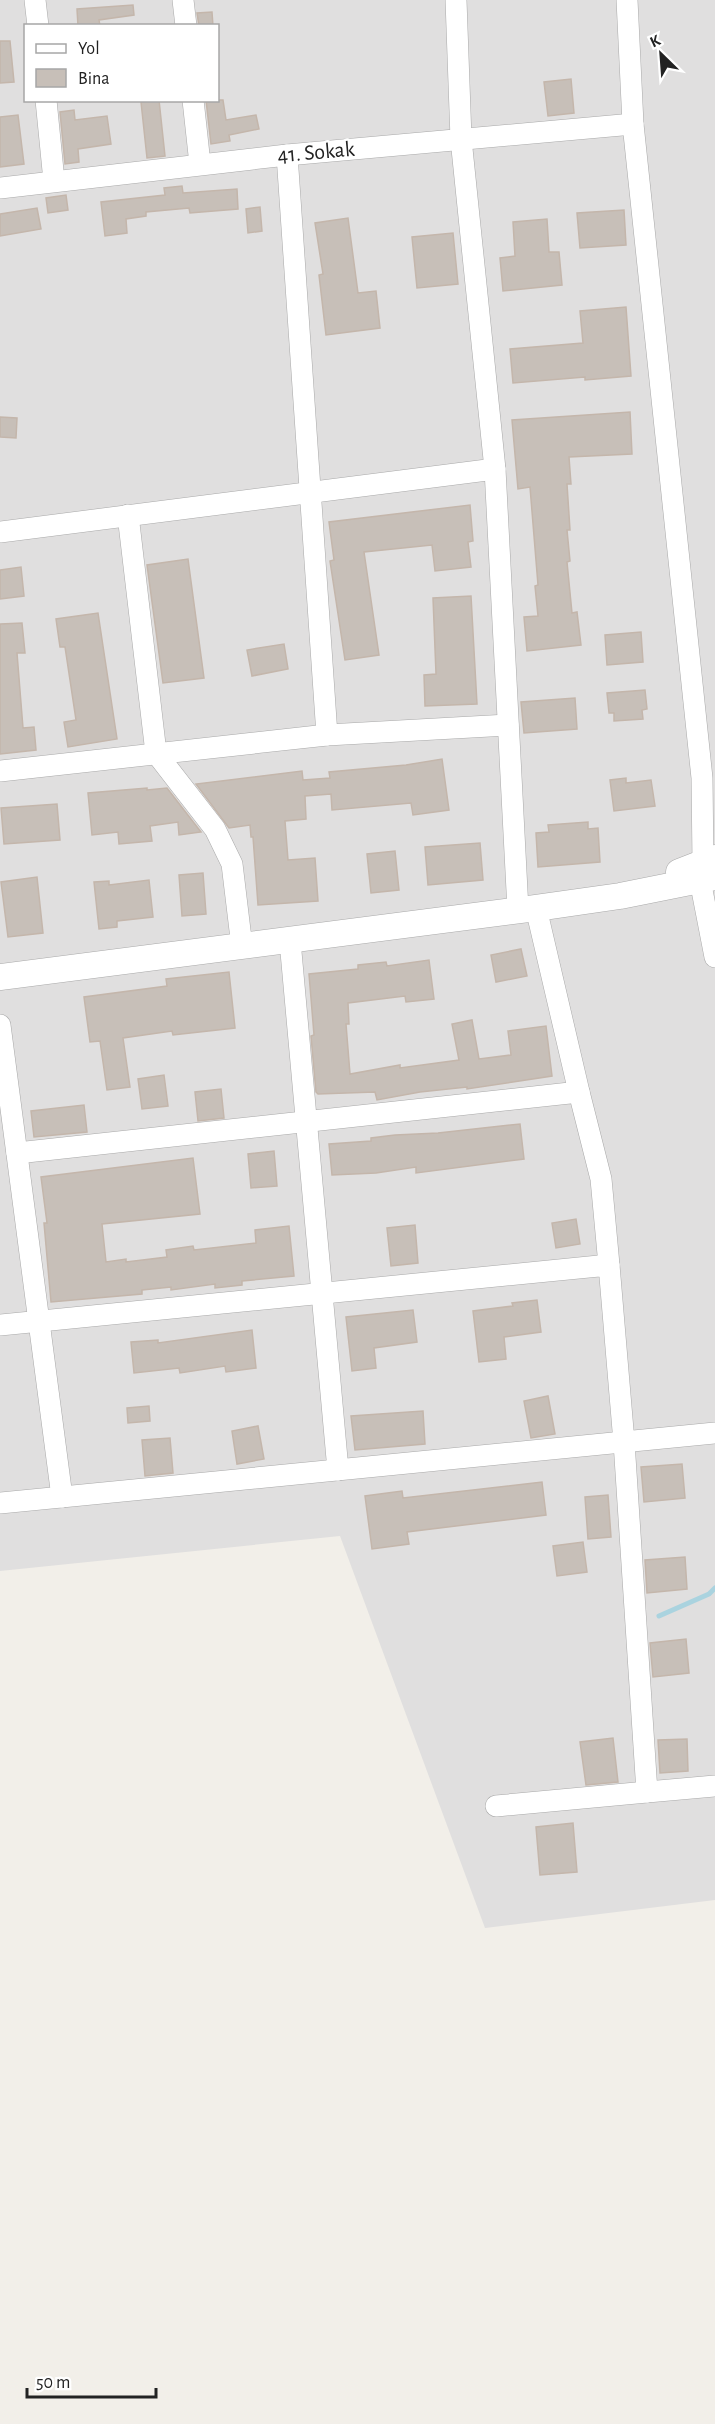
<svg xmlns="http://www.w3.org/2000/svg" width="715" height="2424" font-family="'Alegreya Sans',sans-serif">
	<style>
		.residential { fill: #e0dfdf; fill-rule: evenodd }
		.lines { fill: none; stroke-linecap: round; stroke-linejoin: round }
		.stream { stroke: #aad3df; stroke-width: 5 }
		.building { fill: #c7bfb8; stroke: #c4b6ab; stroke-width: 1.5 }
		.minor-casing { stroke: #a9a9a9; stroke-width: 22 }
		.tertiary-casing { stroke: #a9a9a9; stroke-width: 27 }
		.minor { stroke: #fff; stroke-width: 21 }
		.tertiary { stroke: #fff; stroke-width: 26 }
		.labels { text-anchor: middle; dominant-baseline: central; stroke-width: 5; stroke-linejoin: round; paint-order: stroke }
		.street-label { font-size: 22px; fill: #222; stroke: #fff }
	</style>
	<rect width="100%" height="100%" fill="#f2efe9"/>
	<path class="residential" d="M0,0H715V1900L485,1928L340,1536L0,1571ZM26,26H218V100H26Z"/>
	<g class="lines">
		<path class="stream" d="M659,1616L709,1594L715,1588"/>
	</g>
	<g class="building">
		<path d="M133,5L134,15L99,20L100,26H78L77,9Z"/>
		<path d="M212,12L213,26H199L197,13Z"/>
		<path d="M0,41H10L14,82L0,83Z"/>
		<path d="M571,79L574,113L548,116L544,82Z"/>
		<path d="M159,100L165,156L147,158L141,102Z"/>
		<path d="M206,100H223L226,120L256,115L259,129L229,135L230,141L211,144Z"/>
		<path d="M74,110L75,120L107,116L111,144L78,149L79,162L65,164L60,112Z"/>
		<path d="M18,115L24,164L0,167V117Z"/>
		<path d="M182,186L183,193L237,189L238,209L190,213L189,208L146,212V216L126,219L127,233L105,236L101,202L165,195L164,188Z"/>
		<path d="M66,195L68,210L48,213L46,198Z"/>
		<path d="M260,207L262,231L248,233L246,209Z"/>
		<path d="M37,208L41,229L0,236V214Z"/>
		<path d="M624,210L626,245L580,248L577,213Z"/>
		<path d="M348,218L358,293L376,291L380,328L326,335L319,275L323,274L315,223Z"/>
		<path d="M547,219L549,252H559L562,285L503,291L500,258L515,256L513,222Z"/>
		<path d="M453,233L458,284L417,288L412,237Z"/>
		<path d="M626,307L631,376L585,380V377L513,383L510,349L583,343L580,311Z"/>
		<path d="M630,412L632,454L569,457L571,484H567L570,530H567L570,561L567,562L572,613L577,612L581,645L527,651L524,617L538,616L535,586L538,585L530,487L518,489L512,420Z"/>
		<path d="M0,417L17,418L16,438L0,437Z"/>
		<path d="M470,505L473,541L468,542L471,567L435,571L432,545L364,552L379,655L345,660L330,561L334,560L329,522Z"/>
		<path d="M188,559L204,678L163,683L147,565Z"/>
		<path d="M21,567L24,596L0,599V570Z"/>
		<path d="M471,596L477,704L425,706L424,675L436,674L433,598Z"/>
		<path d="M98,613L117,739L68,747L64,722L76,720L65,647H60L56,619Z"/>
		<path d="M22,623L25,653H17L23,728L34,727L36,750L0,754V624Z"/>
		<path d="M641,632L643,662L607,665L605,635Z"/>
		<path d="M284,644L288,669L252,676L247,650Z"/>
		<path d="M645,690L647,709L642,710L643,719L614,721V713H609L607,693Z"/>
		<path d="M575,698L577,729L524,733L521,702Z"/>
		<path d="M442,759L449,810L413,815L411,803L332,810L331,794L305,796L306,819L285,821L288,860L315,858L318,901L258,905L253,837H251L250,825L229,828L196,784L302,771L303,780L330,778L329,772L406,765Z"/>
		<path d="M626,778V783L651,780L655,806L614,811L610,780Z"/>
		<path d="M147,788V790L167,788L201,832L179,835L178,822L150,826L152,841L119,844L118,832L92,835L88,793Z"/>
		<path d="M57,804L60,840L4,844L1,808Z"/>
		<path d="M588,822V829L598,828L600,862L538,867L536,833L549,832L548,825Z"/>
		<path d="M480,843L483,880L428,885L425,847Z"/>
		<path d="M395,851L399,890L371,893L367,854Z"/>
		<path d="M203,873L206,914L182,916L179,875Z"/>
		<path d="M37,877L43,933L8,937L1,882Z"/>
		<path d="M149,880L153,917L117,921V927L99,929L94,882L109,881V885Z"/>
		<path d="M521,949L527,976L496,982L491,955Z"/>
		<path d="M429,960L434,999L406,1002L405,996L348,1003L349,1024H346L350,1074L400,1065V1068L459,1060L452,1024L472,1020L479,1059L511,1055L508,1031L546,1026L552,1076L467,1089V1087L420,1092L377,1100L375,1092L318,1094L316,1092L311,1036L314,1035L309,974L358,969V965L386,962L387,966Z"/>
		<path d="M229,972L235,1028L173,1035L172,1031L123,1038L130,1087L107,1090L100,1041L90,1042L84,997L167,986L166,979Z"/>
		<path d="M164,1075L168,1106L142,1109L138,1079Z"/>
		<path d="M221,1089L224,1118L198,1121L195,1092Z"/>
		<path d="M84,1105L87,1132L34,1137L31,1111Z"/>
		<path d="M520,1124L524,1159L416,1173V1167L376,1173L332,1175L329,1144L371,1141V1138L395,1135L438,1133Z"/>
		<path d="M274,1151L277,1186L251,1188L248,1154Z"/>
		<path d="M193,1158L200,1214L102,1224L106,1262L126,1259V1262L167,1257L166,1250L193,1246L194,1250L256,1243L255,1230L289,1226L294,1276L242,1281V1285L215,1288V1284L171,1290V1287L142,1290V1294L51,1302L44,1223H47L41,1177Z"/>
		<path d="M576,1219L580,1244L556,1248L552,1223Z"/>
		<path d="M415,1225L418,1263L391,1266L387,1228Z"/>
		<path d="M537,1300L541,1332L504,1337L506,1359L479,1362L473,1311L513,1306L512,1303Z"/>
		<path d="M413,1310L417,1342L374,1348L376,1368L352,1371L346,1317Z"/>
		<path d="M252,1330L256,1368L226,1372L225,1366L180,1373L179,1368L134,1373L131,1342L158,1340V1343Z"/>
		<path d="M548,1396L555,1434L531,1438L524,1401Z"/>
		<path d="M149,1406L150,1421L128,1423L127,1408Z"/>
		<path d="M423,1411L425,1444L355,1450L351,1416Z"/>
		<path d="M258,1426L264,1459L237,1464L232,1431Z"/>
		<path d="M170,1438L173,1473L145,1476L142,1440Z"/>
		<path d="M682,1464L685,1498L644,1502L641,1467Z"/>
		<path d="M542,1482L546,1515L407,1532L409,1544L372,1549L365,1496L402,1491L403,1498Z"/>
		<path d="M608,1495L611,1537L588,1539L585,1497Z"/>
		<path d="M583,1542L587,1572L557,1576L553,1546Z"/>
		<path d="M685,1557L687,1589L647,1593L645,1560Z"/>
		<path d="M686,1639L689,1673L653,1677L650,1643Z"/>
		<path d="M613,1738L618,1782L586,1785L580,1742Z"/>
		<path d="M687,1739L688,1771L660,1773L658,1740Z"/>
		<path d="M573,1823L577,1872L540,1875L536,1827Z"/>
	</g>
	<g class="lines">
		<g class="minor-casing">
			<g id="minor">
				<path d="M35,0L38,26"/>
				<path d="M183,0L186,26"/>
				<path d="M456,0L461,139L495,469L518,910"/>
				<path d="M627,0L633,124L702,778L703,862"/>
				<path d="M46,100L54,181"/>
				<path d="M193,100L200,164"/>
				<path d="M0,188L287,155L633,124"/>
				<path d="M128,515L156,753L215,829L232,864L242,947"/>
				<path d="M0,532L495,469"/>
				<path d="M327,735L508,725"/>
				<path d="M0,771L327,735L287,155"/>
				<path d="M700,880L715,957"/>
				<path d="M536,908L579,1092"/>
				<path d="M290,941L338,1470"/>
				<path d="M0,1025L62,1497"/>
				<path d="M17,1153L579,1092L601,1179L609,1265"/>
				<path d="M0,1325L609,1265L624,1442L647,1792L496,1806"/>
				<path d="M0,1503L715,1433"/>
				<path d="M647,1792L715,1786"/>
			</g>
		</g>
		<g class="tertiary-casing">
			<g id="tertiary">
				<path d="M679,872L715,858"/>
				<path d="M0,977L536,908L620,896L715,877"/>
			</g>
		</g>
		<use href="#minor" class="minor"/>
		<use href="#tertiary" class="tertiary"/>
	</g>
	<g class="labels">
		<g class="street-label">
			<text transform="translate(316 152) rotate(-5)">41. Sokak</text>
		</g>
	</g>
	<rect x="24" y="24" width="195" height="78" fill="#ffffff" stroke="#a7a7a7" stroke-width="1.5"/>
	<rect x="36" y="44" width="30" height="9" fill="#ffffff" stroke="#a7a7a7" stroke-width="1.5"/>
	<text x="78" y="54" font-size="18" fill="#222222">Yol</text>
	<rect x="36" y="69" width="30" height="18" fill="#c7bfb8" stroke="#a7a7a7" stroke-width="1.5"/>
	<text x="78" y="84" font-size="18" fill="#222222">Bina</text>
	<g transform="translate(661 54) rotate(335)" stroke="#ffffff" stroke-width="4.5" paint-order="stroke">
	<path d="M0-4.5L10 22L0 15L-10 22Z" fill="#222222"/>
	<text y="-9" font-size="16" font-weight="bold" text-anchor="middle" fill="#222222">K</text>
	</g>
	<path d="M27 2388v9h129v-9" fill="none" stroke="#222222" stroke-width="3"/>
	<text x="36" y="2388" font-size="18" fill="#222222" stroke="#ffffff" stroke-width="4.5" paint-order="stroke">50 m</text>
</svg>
